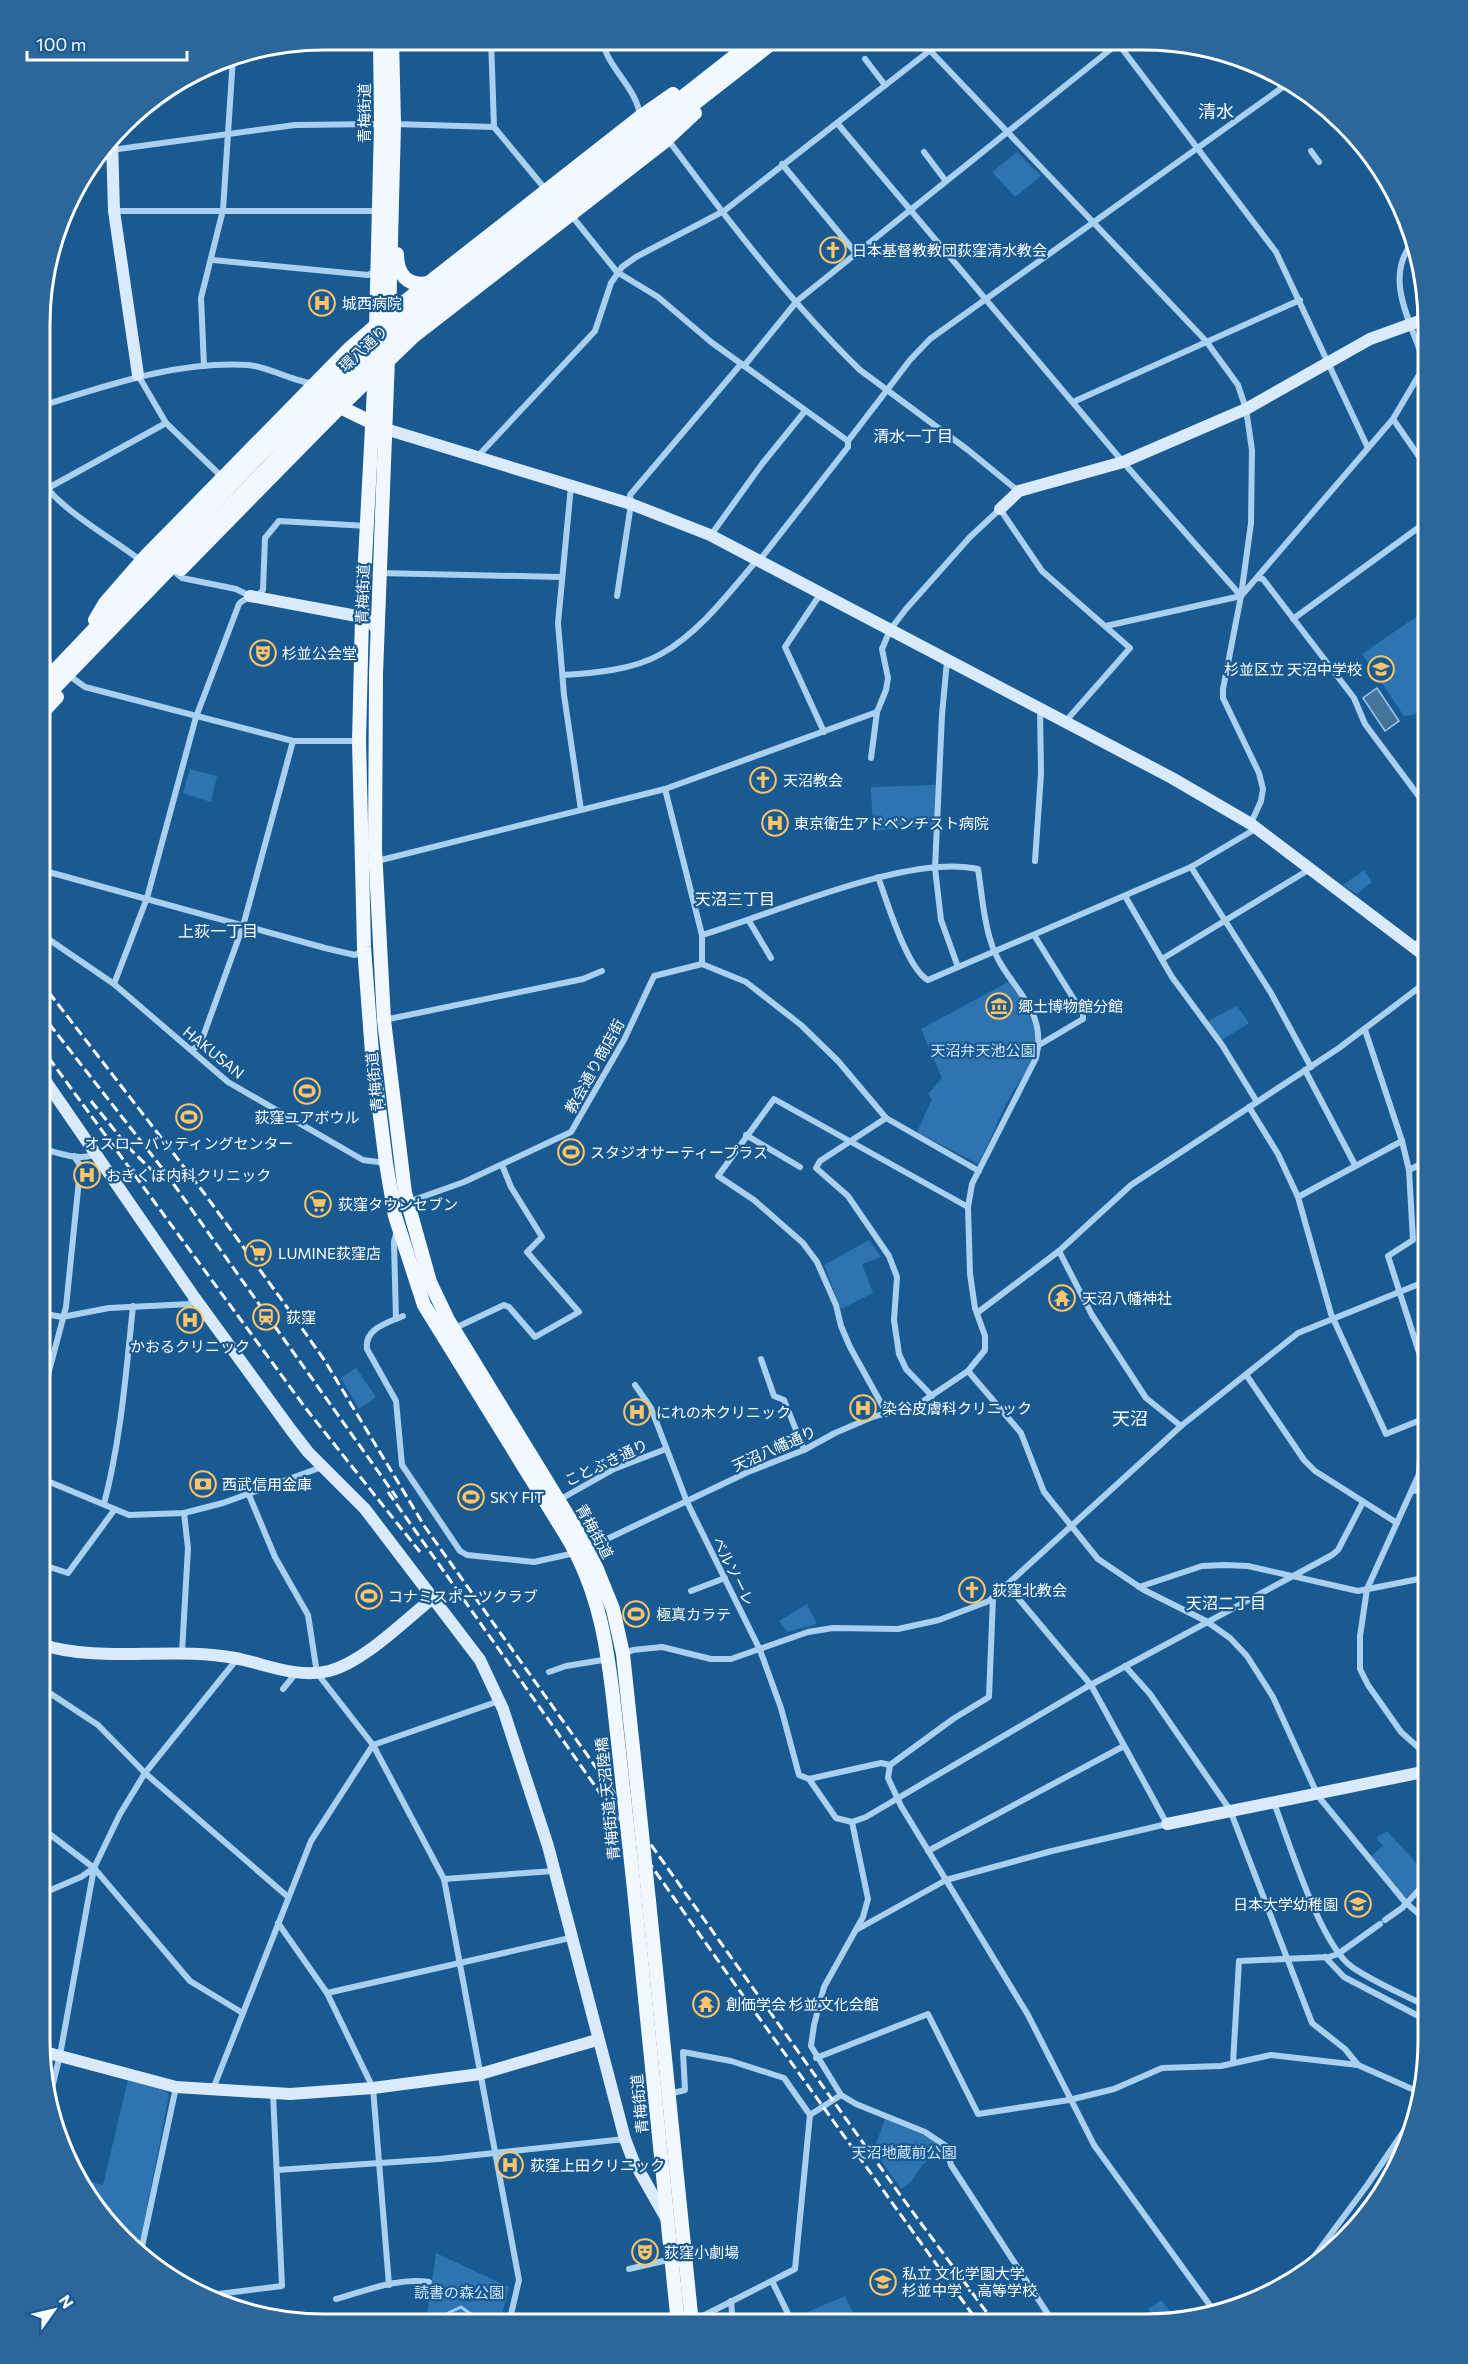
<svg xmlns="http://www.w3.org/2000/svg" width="1468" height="2364" font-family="Commissioner,'Noto Sans JP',sans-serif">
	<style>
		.green { fill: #2d74b1 }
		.water { fill: #46739b; stroke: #9dccf1; stroke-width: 1.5 }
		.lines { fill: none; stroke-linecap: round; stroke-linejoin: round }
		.stream { stroke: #9dccf1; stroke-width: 3 }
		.street { stroke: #aad0ef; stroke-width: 6 }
		.secondary { stroke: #d8eafb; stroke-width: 12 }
		.primary { stroke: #f2f8ff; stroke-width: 14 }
		.rail { stroke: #fff; stroke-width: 3; stroke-dasharray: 10 4.5; stroke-linecap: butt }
		.primary-bridge { stroke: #f2f8ff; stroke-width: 14 }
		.labels { text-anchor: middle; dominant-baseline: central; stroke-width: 4.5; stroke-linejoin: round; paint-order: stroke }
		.street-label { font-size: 15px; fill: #fff; stroke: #1a5a92 }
		.poi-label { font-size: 15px; fill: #fff; stroke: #1a5a92; text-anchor: start }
		.park-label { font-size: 15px; fill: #d1e8fb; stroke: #1a5a92 }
		.neighbourhood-label { font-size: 16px; fill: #fff; stroke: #1a5a92 }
		.quarter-label { font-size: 18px; fill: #fff; stroke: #1a5a92 }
		.rim { fill: none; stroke: #fff; stroke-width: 3 }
	</style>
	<rect width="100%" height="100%" fill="#1a5a92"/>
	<g class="green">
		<path d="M1017,152L1041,176L1015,197L992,172Z"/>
		<path d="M1429,608V712L1404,716L1362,654Z"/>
		<path d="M190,769L217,776L211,802L183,793Z"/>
		<path d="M937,785L935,825L873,831L871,787Z"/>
		<path d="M1364,870L1372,882L1357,894L1343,885Z"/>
		<path d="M1010,981C1024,1003 1046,1036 1032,1062C1026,1074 1016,1085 1010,1097C998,1119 990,1142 978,1164L917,1132L932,1099L928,1094L942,1078L921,1029Z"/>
		<path d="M1237,1006L1249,1023L1222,1040L1208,1021Z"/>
		<path d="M869,1240L881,1257L862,1264L873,1293L841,1309L824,1265Z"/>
		<path d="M356,1368L376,1397L359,1409L341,1378Z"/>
		<path d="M807,1604L817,1624L787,1632L779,1621Z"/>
		<path d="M1387,1831L1428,1876L1406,1898L1371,1856L1383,1846L1376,1838Z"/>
		<path d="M128,2080L166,2091L169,2095L138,2254L98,2213L77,2178L103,2185Z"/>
		<path d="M885,2119L932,2139L943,2147L923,2164L910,2183L901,2189L874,2150Z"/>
		<path d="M436,2253L509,2287L500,2323L427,2315Z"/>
		<path d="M845,2296L858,2324H802L798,2316Z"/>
		<path d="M1161,2300L1176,2318L1156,2322L1148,2309Z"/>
	</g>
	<path class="water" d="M1377,688L1399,721L1385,731L1363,698Z"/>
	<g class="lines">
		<path class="stream" d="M448,2313L461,2307L479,2320H488"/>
		<g class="street">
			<path d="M491,39L494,127L546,190"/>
			<path d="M602,40C608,69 637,88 640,116"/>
			<path d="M921,41L1206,341L1238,385L1246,409L1252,450L1251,523L1241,596L1223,689V698L1259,773L1263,789L1261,801L1251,823"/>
			<path d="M1117,42L1276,252L1368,448"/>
			<path d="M865,59L885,85"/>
			<path d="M837,123L1123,462L1241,596"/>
			<path d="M394,124L494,127"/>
			<path d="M666,142L672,145C730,223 791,303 860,370L968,450L1018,491"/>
			<path d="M104,151L295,125L381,124"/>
			<path d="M1311,151L1319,162"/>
			<path d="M924,152L945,180"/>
			<path d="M782,164L855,252"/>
			<path d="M114,211H378"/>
			<path d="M571,215L617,272L658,297L711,342L848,441"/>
			<path d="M1413,242C1384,276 1409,319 1422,356L1429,357"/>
			<path d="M213,260L368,275L376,271"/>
			<path d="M204,366L201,298L223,210L233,57"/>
			<path d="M744,366L797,301L1121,41"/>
			<path d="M138,375L166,423L222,477"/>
			<path d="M1073,402L1300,300"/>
			<path d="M41,406C109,385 176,361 248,365C266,366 303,385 314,383"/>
			<path d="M1393,419L1429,471"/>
			<path d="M478,456L595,331L611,283L622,267L636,257L724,211L942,41"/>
			<path d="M41,479C56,507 110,537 136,557L143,558"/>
			<path d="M571,486L558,623L564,695L581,810"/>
			<path d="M41,492L166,423"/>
			<path d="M711,535L762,464L805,411"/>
			<path d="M759,561L848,447V441L910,360L930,339L1290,82"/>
			<path d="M379,573L561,577"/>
			<path d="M177,574L182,578L236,589L250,596"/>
			<path d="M1258,578L1263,579L1354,698L1365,724L1429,810"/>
			<path d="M823,595L817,599L785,647L824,732"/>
			<path d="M617,596L631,504L630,495L741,364"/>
			<path d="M1293,619L1429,520"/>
			<path d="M1106,626L1241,596L1393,419L1429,358"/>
			<path d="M947,661L942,715L935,868L941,920L958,967"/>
			<path d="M67,674L85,687L293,741H358"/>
			<path d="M563,675C595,673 633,670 661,654C699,633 729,593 757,560"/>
			<path d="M871,758L877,712"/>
			<path d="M665,789L702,935V964"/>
			<path d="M41,790L48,799L45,937"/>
			<path d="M377,861L665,789L877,712L886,690L888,678L882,649L890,630L906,609L970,537L1000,509L1042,571L1130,648L1065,722"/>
			<path d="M1035,861L1041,774L1040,709"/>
			<path d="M1191,867L1271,993L1311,1067"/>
			<path d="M45,871L325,948L355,955L362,951"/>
			<path d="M878,877C887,901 907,969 928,980L1191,867L1257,828"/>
			<path d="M1125,896L1172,977L1222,1045L1257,1102"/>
			<path d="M749,921L771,958"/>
			<path d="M41,934L114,984L228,1082L363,1160L386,1163"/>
			<path d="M1034,935L1083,1014V1019L1039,1045"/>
			<path d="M1413,946L1429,935"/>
			<path d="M1162,959L1310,869"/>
			<path d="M702,964L746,982L801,1025L838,1061L886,1118L979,1171"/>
			<path d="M114,984L147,898L196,717L239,604C246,595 258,598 263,590L265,538L279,521L367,526"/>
			<path d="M384,1020L583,979L602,971"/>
			<path d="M1365,1030L1402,1141L1409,1170L1413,1240L1388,1256L1424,1368L1425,1382L1419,1474L1367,1589L1360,1636V1669L1368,1685L1401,1732L1428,1756"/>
			<path d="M191,1050L200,1045L243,926L293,741"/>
			<path d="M1305,1070L1355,1165"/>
			<path d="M1249,1107L1278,1154L1298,1197L1331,1314L1386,1434L1423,1419"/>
			<path d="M886,1118L820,1161L816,1168L848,1196L889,1256L897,1277L894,1320L899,1354L906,1369L932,1396"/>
			<path d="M746,1135L800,1167"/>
			<path d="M40,1148C56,1152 79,1162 95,1154"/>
			<path d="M1409,1170L1429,1160"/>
			<path d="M1298,1197L1402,1141"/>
			<path d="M408,1202L464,1182L571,1132L624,1040L654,976L702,964"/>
			<path d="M1059,1251L1092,1315L1146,1398L1181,1426"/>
			<path d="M40,1313L62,1317L109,1308L191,1304L192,1294"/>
			<path d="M977,1313L1059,1251L1131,1185L1339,1048L1429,980"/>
			<path d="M403,1316C387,1323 364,1329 367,1349L396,1401L402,1465L460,1551L467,1555L534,1562L575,1553"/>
			<path d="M396,1319L394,1242L397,1230"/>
			<path d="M453,1329L504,1305L509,1307L535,1337L579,1312L527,1252L542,1237L511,1187L502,1165"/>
			<path d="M761,1359L774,1396L784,1400L804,1450"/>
			<path d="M968,1371L1021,1433L1044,1492L1098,1559L1144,1590L1206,1621L1230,1638L1247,1656L1273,1697L1318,1796L1405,1902L1428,1922"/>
			<path d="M1247,1376L1304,1460L1315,1471L1397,1523"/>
			<path d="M635,1385L651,1408L687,1502L760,1650L781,1708L799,1775L809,1779L881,1763L890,1765L953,1719L989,1697L993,1597"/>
			<path d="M40,1405L66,1307L80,1170V1165L74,1156"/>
			<path d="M887,1414L850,1347L841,1326L836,1305L817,1262L803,1243L754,1200L718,1176L774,1099L968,1207"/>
			<path d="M40,1478L129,1515L184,1513L223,1503L322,1467"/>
			<path d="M1413,1491L1429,1489"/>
			<path d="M249,1495L275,1557L308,1615L317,1673L373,1745L444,1879L519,2280L509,2323"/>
			<path d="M559,1500L614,1469L666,1449"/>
			<path d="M104,1504C121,1439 126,1373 133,1306"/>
			<path d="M588,1548L748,1472L804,1450L835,1433L870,1418L922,1402L968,1371L985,1350V1336L975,1308L970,1274L968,1207L972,1184L1036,1058C1049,1005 1004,986 991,942C983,919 982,893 978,869C909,853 773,914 702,935"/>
			<path d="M40,1564L68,1573L115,1509"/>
			<path d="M1139,1587L1202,1566L1225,1565L1248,1566L1358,1591L1429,1577"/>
			<path d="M691,1591L725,1578"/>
			<path d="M182,1652L188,1548L184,1513"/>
			<path d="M624,1654L633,1650L662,1647L711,1659H731L808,1632L833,1628L898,1629L939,1620L989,1601L1181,1426L1298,1333L1429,1280"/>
			<path d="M1125,1666L1150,1694L1230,1810L1312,2023L1345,2049L1358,2065L1421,2093"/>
			<path d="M40,1669L45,1646"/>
			<path d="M549,1672L566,1666L609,1659"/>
			<path d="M39,1686L98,1725L145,1773L287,1896"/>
			<path d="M283,1689L296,1673"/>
			<path d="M890,1765L888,1778L901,1806L1028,2015L1094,2145L1214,2311"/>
			<path d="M809,1779L836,1818L852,1822L866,1817L1085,1688L1332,1555L1338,1550L1363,1502"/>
			<path d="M1274,1803C1289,1841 1320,1945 1352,1967C1375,1983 1403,1994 1428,2007"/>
			<path d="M852,1822L868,1899L863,1917L824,1987L814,2025L811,2046L841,2095L856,2104L925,2132L946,2146L951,2165L1055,2325"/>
			<path d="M39,1826L94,1868L190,1981L241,2012"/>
			<path d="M928,1851L1124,1746"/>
			<path d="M444,1879L554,1871"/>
			<path d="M39,1895L81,1877L94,1868"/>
			<path d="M1385,1920L1402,1908L1428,1880"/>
			<path d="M278,1923L327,1993L373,2088L389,2285"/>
			<path d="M856,1930L946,1880L1052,1851L1167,1824L1091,1685L1007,1585"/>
			<path d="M1325,1957L1344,1977L1428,2021"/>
			<path d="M327,1993L570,1938"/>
			<path d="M816,2058L928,2014L978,2114L1069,2100L1114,2089L1162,2068L1221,2066L1271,2055L1358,2065"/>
			<path d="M1233,2063L1239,1961L1329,1957L1338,1954L1380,1924"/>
			<path d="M213,2089L311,1841L373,1745L499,1701"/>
			<path d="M669,2094L685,2090L683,2052L731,2061L784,2078L810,2115L795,2269L693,2321"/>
			<path d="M50,2096L60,2055L94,1868L120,1814L145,1773L237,1659"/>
			<path d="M810,2115L841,2095"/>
			<path d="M277,2170L439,2159L625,2139"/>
			<path d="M140,2256L176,2087"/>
			<path d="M629,2269L672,2259"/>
			<path d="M1299,2277L1368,2184L1416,2113"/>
			<path d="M772,2281L793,2324"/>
			<path d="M202,2296L282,2286L273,2093"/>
			<path d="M336,2299C365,2291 399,2277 429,2282"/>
			<path d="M731,2301L733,2324"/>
		</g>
		<g class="secondary">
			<path d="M112,140L114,211L138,375"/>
			<path d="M379,427L631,504L710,535L1172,778L1251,824L1429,959"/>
			<path d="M1000,509L1019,491L1123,462L1246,409L1370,339L1428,318"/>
			<path d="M250,596L362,617L371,622L377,630"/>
			<path d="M40,1073L192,1294L291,1430L308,1452L365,1509L480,1660L503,1709L548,1846L625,2139L633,2160L666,2218"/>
			<path d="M40,1644C100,1664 172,1646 235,1658C266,1664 297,1679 329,1671C364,1662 405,1620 434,1597"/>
			<path d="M1167,1824L1428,1771"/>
			<path d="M41,2051L176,2087L290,2094L373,2088L480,2074L597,2040"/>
		</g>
		<g class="primary">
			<path d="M397,254C397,274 407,287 428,283"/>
			<path d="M389,319L394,124L392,39"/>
			<path d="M376,328L381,124L380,39"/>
			<path d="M388,358L376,674L375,849L384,1020L405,1193L430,1282L448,1320L576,1529L596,1567L613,1609L623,1654L633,1748"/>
			<path d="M375,370L362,617L359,741L364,947L372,1053L386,1163L395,1216L424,1305L566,1535C600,1591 608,1650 615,1715"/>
			<path d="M340,407L373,423"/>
			<path d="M181,569L340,407L414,336L664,142L695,113"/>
			<path d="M95,620L105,603L145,557L350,348L389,314L640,117L673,94"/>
			<path d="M41,672L45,664L43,655"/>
			<path d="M41,685L256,459L347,368L415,307L755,40"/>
			<path d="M41,702L350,382L417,320L776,40"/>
			<path d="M41,714L57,697"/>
			<path d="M633,1880L678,2324"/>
			<path d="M649,1901L692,2324"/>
		</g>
		<g class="rail">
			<path d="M40,981L204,1193L289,1310L325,1361L425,1527L898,2192L996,2325"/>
			<path d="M40,1012L165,1172L397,1498"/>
			<path d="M40,1046L307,1410L420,1552"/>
			<path d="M91,1101L129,1148L163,1181"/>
			<path d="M388,1492L724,1969L980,2325"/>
		</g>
		<g class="primary-bridge">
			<path d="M388,358L389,320"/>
			<path d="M375,370L376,331"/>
			<path d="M615,1715L633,1880"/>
			<path d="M633,1748L649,1901"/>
		</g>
	</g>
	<defs>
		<g id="church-ring" transform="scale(1.35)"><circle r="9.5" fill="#1a5a92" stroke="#ffc568" stroke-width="1.5"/><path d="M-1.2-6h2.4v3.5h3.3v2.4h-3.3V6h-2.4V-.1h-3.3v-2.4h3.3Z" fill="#ffc568"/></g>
		<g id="hospital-ring" transform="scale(1.35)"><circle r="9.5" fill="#1a5a92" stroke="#ffc568" stroke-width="1.5"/><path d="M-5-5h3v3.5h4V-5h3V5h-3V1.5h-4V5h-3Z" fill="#ffc568"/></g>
		<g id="theatre-ring" transform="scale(1.35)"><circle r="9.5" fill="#1a5a92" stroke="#ffc568" stroke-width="1.5"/><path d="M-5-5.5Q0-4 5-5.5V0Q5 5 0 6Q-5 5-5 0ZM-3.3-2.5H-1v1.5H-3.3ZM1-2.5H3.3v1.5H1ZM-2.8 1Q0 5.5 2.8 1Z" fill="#ffc568"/></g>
		<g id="school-ring" transform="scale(1.35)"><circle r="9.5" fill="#1a5a92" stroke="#ffc568" stroke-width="1.5"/><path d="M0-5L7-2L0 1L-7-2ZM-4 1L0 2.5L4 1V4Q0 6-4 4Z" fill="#ffc568"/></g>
		<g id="museum-ring" transform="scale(1.35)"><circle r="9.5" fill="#1a5a92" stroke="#ffc568" stroke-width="1.5"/><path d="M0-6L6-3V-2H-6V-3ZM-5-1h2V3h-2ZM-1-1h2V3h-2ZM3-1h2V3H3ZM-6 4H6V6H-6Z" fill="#ffc568"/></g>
		<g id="stadium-ring" transform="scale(1.35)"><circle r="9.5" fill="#1a5a92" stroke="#ffc568" stroke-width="1.5"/><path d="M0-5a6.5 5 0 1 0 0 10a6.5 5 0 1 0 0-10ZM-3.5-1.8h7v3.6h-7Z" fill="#ffc568"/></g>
		<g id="supermarket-ring" transform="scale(1.35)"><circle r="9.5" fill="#1a5a92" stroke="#ffc568" stroke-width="1.5"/><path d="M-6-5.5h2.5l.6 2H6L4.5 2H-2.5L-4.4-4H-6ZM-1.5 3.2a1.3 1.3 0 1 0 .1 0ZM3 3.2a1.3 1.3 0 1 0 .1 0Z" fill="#ffc568"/></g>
		<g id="temple-ring" transform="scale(1.35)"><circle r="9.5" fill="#1a5a92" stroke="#ffc568" stroke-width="1.5"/><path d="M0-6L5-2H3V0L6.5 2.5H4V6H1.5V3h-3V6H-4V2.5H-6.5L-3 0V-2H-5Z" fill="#ffc568"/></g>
		<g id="station-ring" transform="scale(1.35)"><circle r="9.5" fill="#1a5a92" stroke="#ffc568" stroke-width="1.5"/><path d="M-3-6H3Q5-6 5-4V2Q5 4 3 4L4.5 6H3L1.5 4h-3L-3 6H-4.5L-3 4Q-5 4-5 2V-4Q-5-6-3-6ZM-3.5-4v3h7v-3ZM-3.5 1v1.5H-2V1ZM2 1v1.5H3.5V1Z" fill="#ffc568"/></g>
		<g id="bank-ring" transform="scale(1.35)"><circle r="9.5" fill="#1a5a92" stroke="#ffc568" stroke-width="1.5"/><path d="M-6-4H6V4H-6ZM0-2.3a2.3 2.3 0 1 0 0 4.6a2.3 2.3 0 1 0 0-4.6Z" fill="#ffc568"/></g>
	</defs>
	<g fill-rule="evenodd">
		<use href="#church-ring" x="833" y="250"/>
		<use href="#hospital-ring" x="322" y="303"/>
		<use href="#theatre-ring" x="263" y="653"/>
		<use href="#school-ring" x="1381" y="669"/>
		<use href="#church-ring" x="763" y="780"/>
		<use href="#hospital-ring" x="775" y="823"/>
		<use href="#museum-ring" x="999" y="1006"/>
		<use href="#stadium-ring" x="307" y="1091"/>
		<use href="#stadium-ring" x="189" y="1117"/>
		<use href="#stadium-ring" x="571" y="1152"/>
		<use href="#hospital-ring" x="87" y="1175"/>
		<use href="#supermarket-ring" x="318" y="1204"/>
		<use href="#supermarket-ring" x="258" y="1253"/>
		<use href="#temple-ring" x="1062" y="1298"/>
		<use href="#station-ring" x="266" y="1317"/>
		<use href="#hospital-ring" x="190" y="1320"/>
		<use href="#hospital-ring" x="863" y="1408"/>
		<use href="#hospital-ring" x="637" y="1412"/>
		<use href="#bank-ring" x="203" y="1484"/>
		<use href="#stadium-ring" x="471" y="1497"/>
		<use href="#church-ring" x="972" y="1590"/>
		<use href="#stadium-ring" x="369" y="1596"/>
		<use href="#stadium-ring" x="636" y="1614"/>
		<use href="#school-ring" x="1358" y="1904"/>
		<use href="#temple-ring" x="706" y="2004"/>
		<use href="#hospital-ring" x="510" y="2165"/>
		<use href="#theatre-ring" x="645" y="2252"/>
		<use href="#school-ring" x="883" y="2282"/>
	</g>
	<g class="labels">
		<g class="street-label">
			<text transform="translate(364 113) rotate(-90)">青梅街道</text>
			<text transform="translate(363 348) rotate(-43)">環八通り</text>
			<text transform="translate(362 594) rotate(-88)">青梅街道</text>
			<text transform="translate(214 1052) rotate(39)">HAKUSAN</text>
			<text transform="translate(594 1066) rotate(-61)">教会通り商店街</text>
			<text transform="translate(374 1082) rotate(-96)">青梅街道</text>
			<text transform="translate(774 1448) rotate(-24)">天沼八幡通り</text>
			<text transform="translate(606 1462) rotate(-25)">ことぶき通り</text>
			<text transform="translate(595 1531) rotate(61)">青梅街道</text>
			<text transform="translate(734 1571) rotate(63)">ベルソーレ</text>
			<text transform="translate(607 1799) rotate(-96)">青梅街道;天沼陸橋</text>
			<text transform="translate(639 2104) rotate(-96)">青梅街道</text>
		</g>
		<g class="poi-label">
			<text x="852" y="250">日本基督教教団荻窪清水教会</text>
			<text x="342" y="303">城西病院</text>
			<text x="282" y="653">杉並公会堂</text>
			<text x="1362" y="669" text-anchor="end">杉並区立 天沼中学校</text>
			<text x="783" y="780">天沼教会</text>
			<text x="794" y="823">東京衛生アドベンチスト病院</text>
			<text x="1018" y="1006">郷土博物館分館</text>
			<text x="307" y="1117" text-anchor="middle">荻窪ユアボウル</text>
			<text x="189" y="1143" text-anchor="middle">オスローバッティングセンター</text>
			<text x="590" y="1152">スタジオサーティープラス</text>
			<text x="106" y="1175">おぎくぼ内科クリニック</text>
			<text x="338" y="1204">荻窪タウンセブン</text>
			<text x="278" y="1253">LUMINE荻窪店</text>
			<text x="1082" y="1298">天沼八幡神社</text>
			<text x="286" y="1317">荻窪</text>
			<text x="190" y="1346" text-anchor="middle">かおるクリニック</text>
			<text x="882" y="1408">染谷皮膚科クリニック</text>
			<text x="656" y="1412">にれの木クリニック</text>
			<text x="222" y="1484">西武信用金庫</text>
			<text x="490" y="1497">SKY FIT</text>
			<text x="992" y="1590">荻窪北教会</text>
			<text x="388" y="1596">コナミスポーツクラブ</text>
			<text x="656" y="1614">極真カラテ</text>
			<text x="1338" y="1904" text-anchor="end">日本大学幼稚園</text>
			<text x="726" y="2004">創価学会 杉並文化会館</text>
			<text x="530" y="2165">荻窪上田クリニック</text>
			<text x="664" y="2252">荻窪小劇場</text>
			<text x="902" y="2273">私立 文化学園大学<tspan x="902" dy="17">杉並中学・高等学校</tspan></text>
		</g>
		<g class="park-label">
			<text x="983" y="1050">天沼弁天池公園</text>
			<text x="904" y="2152">天沼地蔵前公園</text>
			<text x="459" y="2292">読書の森公園</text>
		</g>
		<g class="neighbourhood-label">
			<text x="913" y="435">清水一丁目</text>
			<text x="735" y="898">天沼三丁目</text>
			<text x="218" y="930">上荻一丁目</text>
			<text x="1226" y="1602">天沼二丁目</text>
		</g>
		<g class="quarter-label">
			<text x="1216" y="111">清水</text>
			<text x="1130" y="1418">天沼</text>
		</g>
	</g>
	<path d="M0 0H1468V2364H0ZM324 50H1144A274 274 0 0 1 1418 324V2040A274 274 0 0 1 1144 2314H324A274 274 0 0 1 50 2040V324A274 274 0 0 1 324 50Z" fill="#2c679b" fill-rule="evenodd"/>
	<path class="rim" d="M324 50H1144A274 274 0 0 1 1418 324V2040A274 274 0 0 1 1144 2314H324A274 274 0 0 1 50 2040V324A274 274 0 0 1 324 50Z"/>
	<g transform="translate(54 2310) rotate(56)" stroke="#1a5a92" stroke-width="4.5" paint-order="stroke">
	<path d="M0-4.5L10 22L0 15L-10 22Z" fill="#ffffff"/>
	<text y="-9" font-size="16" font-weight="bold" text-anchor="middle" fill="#ffffff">N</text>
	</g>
	<path d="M27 51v9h160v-9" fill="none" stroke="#ffffff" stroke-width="3"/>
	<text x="36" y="51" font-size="18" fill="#ffffff" stroke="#1a5a92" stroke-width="4.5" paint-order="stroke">100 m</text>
</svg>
